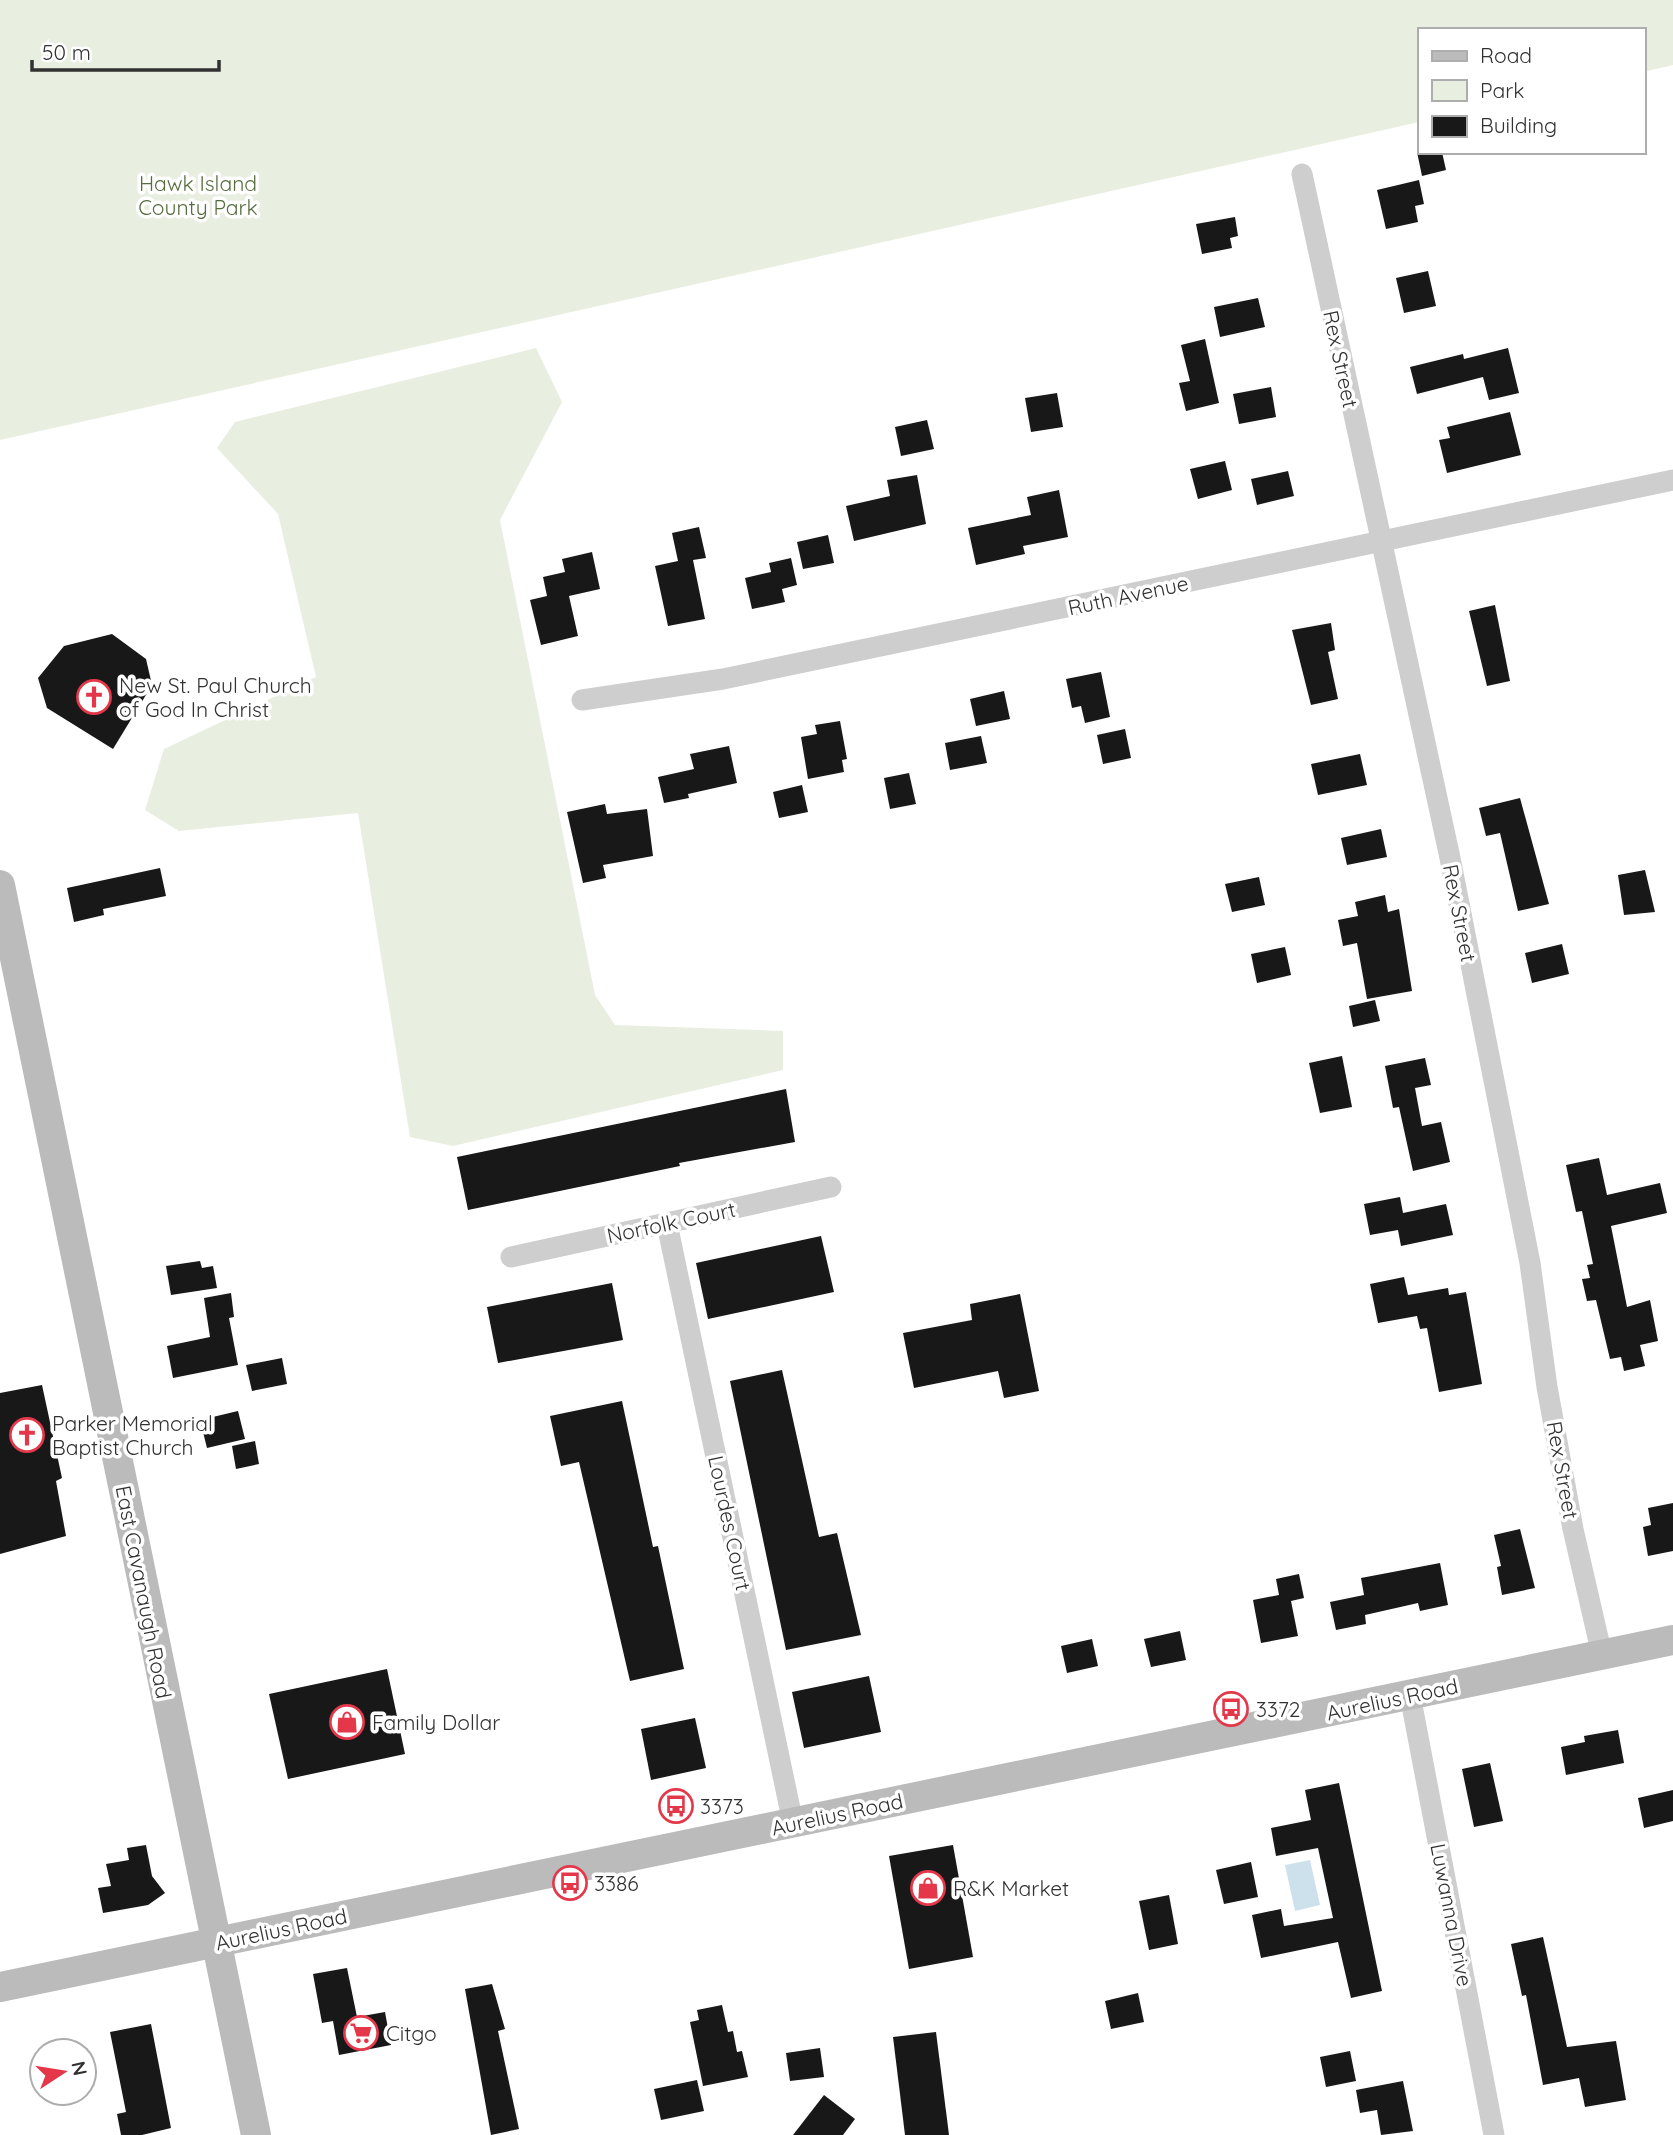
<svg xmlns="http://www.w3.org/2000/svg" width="1673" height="2135" font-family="Quicksand,sans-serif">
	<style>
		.green { fill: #e8eee0 }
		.water { fill: #cde1ed }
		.building { fill: #181818 }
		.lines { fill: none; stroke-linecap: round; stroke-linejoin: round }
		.street { stroke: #cecece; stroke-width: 21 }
		.secondary { stroke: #bbb; stroke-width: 30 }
		.labels { text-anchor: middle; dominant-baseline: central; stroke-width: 7; stroke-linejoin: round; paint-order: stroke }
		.park-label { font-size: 21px; fill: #566d3e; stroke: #fff }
		.street-label { font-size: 21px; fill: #313131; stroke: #fff }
		.poi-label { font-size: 21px; fill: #313131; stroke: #fff; text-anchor: start }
	</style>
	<rect width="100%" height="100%" fill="#fff"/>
	<g class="green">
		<path d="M0,0H1673V65L1643,72V30H1419V122L0,440Z"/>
		<path d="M536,348L562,402L500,520L595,995L615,1025L783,1031V1070L453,1146L410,1137L358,813L179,831L145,810L164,749L316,677L278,514L217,448L235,422Z"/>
	</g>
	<path class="water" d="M1310,1860L1320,1905L1295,1911L1285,1865Z"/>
	<g class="building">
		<path d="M1417,152H1442L1446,170L1422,176Z"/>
		<path d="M1419,180L1424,204L1415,206L1418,222L1386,229L1377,190Z"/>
		<path d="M1235,217L1238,236L1230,238L1232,248L1202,254L1196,224Z"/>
		<path d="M1428,271L1436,306L1404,313L1396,278Z"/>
		<path d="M1258,298L1265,327L1220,337L1214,307Z"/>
		<path d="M1205,339L1219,403L1186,411L1179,383L1190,381L1181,345Z"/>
		<path d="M1508,348L1519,393L1489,400L1483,377L1417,394L1410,367L1463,354L1464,359Z"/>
		<path d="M1271,387L1276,417L1239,424L1233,394Z"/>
		<path d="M1057,393L1063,427L1031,432L1025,398Z"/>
		<path d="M1510,412L1521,455L1447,473L1439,440L1450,438L1447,427Z"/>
		<path d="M927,420L934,449L901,456L895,427Z"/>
		<path d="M1225,461L1232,490L1198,499L1190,469Z"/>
		<path d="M1288,471L1294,496L1257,505L1251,479Z"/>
		<path d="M917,475L926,524L854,541L846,506L890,496L887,480Z"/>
		<path d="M1059,490L1068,537L1023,546L1025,554L976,565L968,528L1031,515L1027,497Z"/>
		<path d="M699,527L706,558L693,560L705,619L668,626L655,566L678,561L672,533Z"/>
		<path d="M828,535L834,563L803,569L797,542Z"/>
		<path d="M592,552L600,589L569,596L578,636L541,645L530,600L547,596L543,577L565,572L562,559Z"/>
		<path d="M791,558L797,585L782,589L785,602L752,609L745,578L771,572L769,563Z"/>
		<path d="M1495,605L1510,681L1487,686L1469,611Z"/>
		<path d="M1331,623L1335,650L1328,652L1338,699L1311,705L1292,630Z"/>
		<path d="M112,634L146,659L152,685L113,749L47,708L38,678L64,646Z"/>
		<path d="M1101,672L1110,717L1085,723L1081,706L1072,708L1066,679Z"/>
		<path d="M1004,691L1010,719L976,726L970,699Z"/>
		<path d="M840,721L847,759L842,760L844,772L808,779L801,737L817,734L815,725Z"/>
		<path d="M1125,729L1131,758L1103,764L1097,735Z"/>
		<path d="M981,736L987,763L950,770L945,743Z"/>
		<path d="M729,746L737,783L688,794L689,798L664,803L658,777L694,769L690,754Z"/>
		<path d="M1360,754L1367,785L1318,795L1311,764Z"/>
		<path d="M909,773L916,804L890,809L884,778Z"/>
		<path d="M802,785L808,812L779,818L773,792Z"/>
		<path d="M1520,798L1549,904L1518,911L1500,833L1486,836L1479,808Z"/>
		<path d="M605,804L607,814L647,809L653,856L603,865L606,878L583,883L567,812Z"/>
		<path d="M1381,829L1387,857L1347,865L1341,838Z"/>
		<path d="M160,868L166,896L103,909L104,915L74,922L67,888Z"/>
		<path d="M1645,870L1655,912L1624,915L1618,875Z"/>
		<path d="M1259,877L1265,905L1232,912L1225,884Z"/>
		<path d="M1385,895L1388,912L1399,909L1412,991L1367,999L1357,943L1343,946L1338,920L1358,916L1355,902Z"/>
		<path d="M1562,944L1569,974L1532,983L1525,953Z"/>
		<path d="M1285,947L1291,975L1257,983L1251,954Z"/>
		<path d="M1375,1000L1380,1021L1353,1027L1349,1006Z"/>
		<path d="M1342,1056L1352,1107L1320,1113L1309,1063Z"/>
		<path d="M1425,1058L1431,1085L1415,1088L1422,1126L1441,1122L1450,1162L1413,1171L1399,1107L1393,1108L1385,1066Z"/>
		<path d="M786,1089L795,1142L679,1163L680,1166L468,1210L457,1157Z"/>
		<path d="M1599,1158L1607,1195L1660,1183L1667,1213L1611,1226L1627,1307L1650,1300L1658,1341L1640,1345L1645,1366L1624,1371L1621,1357L1610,1359L1596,1300L1587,1301L1582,1279L1590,1278L1587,1265L1593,1264L1582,1211L1576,1212L1566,1165Z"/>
		<path d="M1400,1197L1403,1213L1446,1204L1453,1235L1401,1246L1398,1230L1370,1235L1364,1204Z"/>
		<path d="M821,1236L834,1292L708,1319L696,1263Z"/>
		<path d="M200,1261L202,1268L213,1266L217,1288L171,1295L166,1266Z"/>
		<path d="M1404,1277L1408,1295L1448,1288L1449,1295L1466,1292L1482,1384L1439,1392L1427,1328L1420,1329L1417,1316L1378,1323L1370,1284Z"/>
		<path d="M612,1283L623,1340L498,1363L487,1307Z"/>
		<path d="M231,1293L234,1317L229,1318L238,1365L173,1378L167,1346L210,1337L204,1298Z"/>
		<path d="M1020,1294L1039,1391L1004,1398L998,1371L914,1388L903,1333L972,1320L970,1304Z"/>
		<path d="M282,1358L287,1384L252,1391L246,1365Z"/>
		<path d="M782,1370L819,1537L837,1533L861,1635L786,1650L730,1381Z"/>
		<path d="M42,1385L62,1478L56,1481L66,1536L0,1554V1393Z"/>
		<path d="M622,1401L653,1547L658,1546L684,1669L630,1681L579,1462L561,1466L550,1416Z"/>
		<path d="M238,1411L245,1439L207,1448L200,1420Z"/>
		<path d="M255,1441L259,1464L236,1469L232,1446Z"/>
		<path d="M1673,1503V1551L1648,1556L1643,1527L1651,1525L1648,1508Z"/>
		<path d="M1520,1529L1535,1588L1502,1595L1497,1567L1501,1566L1494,1535Z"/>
		<path d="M1440,1563L1448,1605L1420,1611L1418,1603L1365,1615L1366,1624L1336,1630L1330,1602L1364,1595L1361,1578Z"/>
		<path d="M1299,1574L1304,1598L1291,1601L1298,1636L1261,1643L1253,1600L1279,1595L1276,1579Z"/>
		<path d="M1180,1631L1186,1660L1151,1667L1144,1639Z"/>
		<path d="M1092,1639L1098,1666L1067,1673L1061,1646Z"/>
		<path d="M387,1669L405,1754L288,1779L269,1694Z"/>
		<path d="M869,1676L881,1732L804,1748L792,1692Z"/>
		<path d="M695,1718L706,1768L651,1780L641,1729Z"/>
		<path d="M1618,1730L1624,1763L1566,1775L1561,1747L1585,1742L1584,1736Z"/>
		<path d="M1490,1763L1503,1821L1474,1827L1462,1769Z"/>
		<path d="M1339,1783L1382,1991L1351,1998L1338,1942L1261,1958L1252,1915L1281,1909L1284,1926L1333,1918L1318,1848L1276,1856L1271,1828L1311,1820L1305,1790Z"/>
		<path d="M1673,1790V1821L1644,1828L1638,1798Z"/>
		<path d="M146,1845L152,1876L165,1893L148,1905L103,1913L98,1888L111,1886L106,1864L129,1860L127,1848Z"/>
		<path d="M953,1845L973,1957L909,1969L889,1856Z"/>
		<path d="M1251,1862L1258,1897L1224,1904L1216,1870Z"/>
		<path d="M1169,1895L1178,1944L1149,1950L1139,1901Z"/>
		<path d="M1543,1937L1567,2047L1616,2041L1626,2100L1585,2107L1579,2078L1543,2085L1526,1995L1522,1996L1511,1944Z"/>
		<path d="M347,1968L357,2017L385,2012L391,2045L339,2055L333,2021L322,2023L313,1974Z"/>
		<path d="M492,1984L505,2029L498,2031L519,2129L491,2135L465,1989Z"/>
		<path d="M1138,1993L1144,2022L1111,2029L1105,2001Z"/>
		<path d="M722,2005L728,2032L733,2031L737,2052L742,2051L748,2077L703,2086L690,2022L699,2020L697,2010Z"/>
		<path d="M151,2024L171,2128L142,2135H121L117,2114L126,2112L110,2032Z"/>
		<path d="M936,2032L949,2135H905L893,2037Z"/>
		<path d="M820,2048L824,2077L790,2081L786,2053Z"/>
		<path d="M1350,2051L1356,2081L1326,2087L1320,2057Z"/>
		<path d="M697,2080L704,2111L661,2120L654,2089Z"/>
		<path d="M1403,2081L1413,2131L1381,2135L1377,2110L1360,2113L1356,2090Z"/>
		<path d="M824,2095L855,2119L843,2135H793Z"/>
	</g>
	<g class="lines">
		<g class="street">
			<path d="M1302,174L1450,858L1530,1263L1547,1387L1573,1529L1602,1655"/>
			<path d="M582,700L723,679L1673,480"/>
			<path d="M667,1224L793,1823"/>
			<path d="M511,1257L831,1187"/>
			<path d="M1410,1695L1494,2135"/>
		</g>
		<g class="secondary">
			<path d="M0,885L256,2135"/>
			<path d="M0,1987L1673,1640"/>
		</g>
	</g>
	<defs>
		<g id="church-ring" transform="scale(1.75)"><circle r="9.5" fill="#fff" stroke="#e4384a" stroke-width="1.5"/><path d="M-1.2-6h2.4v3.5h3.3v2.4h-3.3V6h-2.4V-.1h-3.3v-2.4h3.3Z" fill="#e4384a"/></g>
		<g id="bus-ring" transform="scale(1.75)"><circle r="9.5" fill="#fff" stroke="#e4384a" stroke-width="1.5"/><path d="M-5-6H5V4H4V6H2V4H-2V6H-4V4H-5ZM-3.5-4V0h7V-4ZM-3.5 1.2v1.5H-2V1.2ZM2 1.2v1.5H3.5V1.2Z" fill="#e4384a"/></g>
		<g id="shop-ring" transform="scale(1.75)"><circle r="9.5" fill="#fff" stroke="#e4384a" stroke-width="1.5"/><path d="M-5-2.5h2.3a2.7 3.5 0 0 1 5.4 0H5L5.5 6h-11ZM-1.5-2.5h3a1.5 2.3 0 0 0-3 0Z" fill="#e4384a"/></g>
		<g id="supermarket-ring" transform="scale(1.75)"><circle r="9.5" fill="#fff" stroke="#e4384a" stroke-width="1.5"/><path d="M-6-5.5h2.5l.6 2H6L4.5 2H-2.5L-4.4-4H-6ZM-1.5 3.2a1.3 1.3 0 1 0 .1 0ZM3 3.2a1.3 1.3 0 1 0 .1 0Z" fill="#e4384a"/></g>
	</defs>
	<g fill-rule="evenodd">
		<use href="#church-ring" x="94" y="697"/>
		<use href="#church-ring" x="27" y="1435"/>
		<use href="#bus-ring" x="1231" y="1709"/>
		<use href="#shop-ring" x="347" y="1722"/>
		<use href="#bus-ring" x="676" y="1806"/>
		<use href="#bus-ring" x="570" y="1883"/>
		<use href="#shop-ring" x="928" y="1888"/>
		<use href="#supermarket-ring" x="361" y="2033"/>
	</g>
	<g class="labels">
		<g class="park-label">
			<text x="198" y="183">Hawk Island<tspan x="198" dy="24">County Park</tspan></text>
		</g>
		<g class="street-label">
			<text transform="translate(1341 359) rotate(78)">Rex Street</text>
			<text transform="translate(1128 595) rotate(-12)">Ruth Avenue</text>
			<text transform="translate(1460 913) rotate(79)">Rex Street</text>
			<text transform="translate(671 1222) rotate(-12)">Norfolk Court</text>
			<text transform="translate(1563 1470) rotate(80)">Rex Street</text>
			<text transform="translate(730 1523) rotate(78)">Lourdes Court</text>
			<text transform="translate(144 1592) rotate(79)">East Cavanaugh Road</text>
			<text transform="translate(1392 1699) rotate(-12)">Aurelius Road</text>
			<text transform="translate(837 1814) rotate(-12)">Aurelius Road</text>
			<text transform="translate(1452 1915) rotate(79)">Luwanna Drive</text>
			<text transform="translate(281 1929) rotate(-12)">Aurelius Road</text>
		</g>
		<g class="poi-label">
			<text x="119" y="685">New St. Paul Church<tspan x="119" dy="24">of God In Christ</tspan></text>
			<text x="52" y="1423">Parker Memorial<tspan x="52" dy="24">Baptist Church</tspan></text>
			<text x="1256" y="1709">3372</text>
			<text x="372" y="1722">Family Dollar</text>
			<text x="700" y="1806">3373</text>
			<text x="594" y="1883">3386</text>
			<text x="953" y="1888">R&amp;K Market</text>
			<text x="386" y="2033">Citgo</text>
		</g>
	</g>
	<rect x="1418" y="28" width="228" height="126" fill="#ffffff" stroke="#adadad" stroke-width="2"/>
	<rect x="1432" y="51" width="35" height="10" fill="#bbbbbb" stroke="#adadad" stroke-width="2"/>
	<text x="1480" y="63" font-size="21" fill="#313131">Road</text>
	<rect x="1432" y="80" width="35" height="21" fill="#e8eee0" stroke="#adadad" stroke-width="2"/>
	<text x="1480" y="98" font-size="21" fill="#313131">Park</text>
	<rect x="1432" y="116" width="35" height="21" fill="#181818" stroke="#adadad" stroke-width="2"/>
	<text x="1480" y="133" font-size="21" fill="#313131">Building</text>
	<g transform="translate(63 2072) rotate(78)"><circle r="33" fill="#ffffff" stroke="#adadad" stroke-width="2"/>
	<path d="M0-5L12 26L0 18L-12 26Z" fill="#e4384a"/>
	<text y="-10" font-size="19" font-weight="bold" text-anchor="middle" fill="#313131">N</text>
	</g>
	<path d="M32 60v10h187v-10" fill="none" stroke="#313131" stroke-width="3.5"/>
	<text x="42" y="60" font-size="21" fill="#313131" stroke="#ffffff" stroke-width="5" paint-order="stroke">50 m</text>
</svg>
